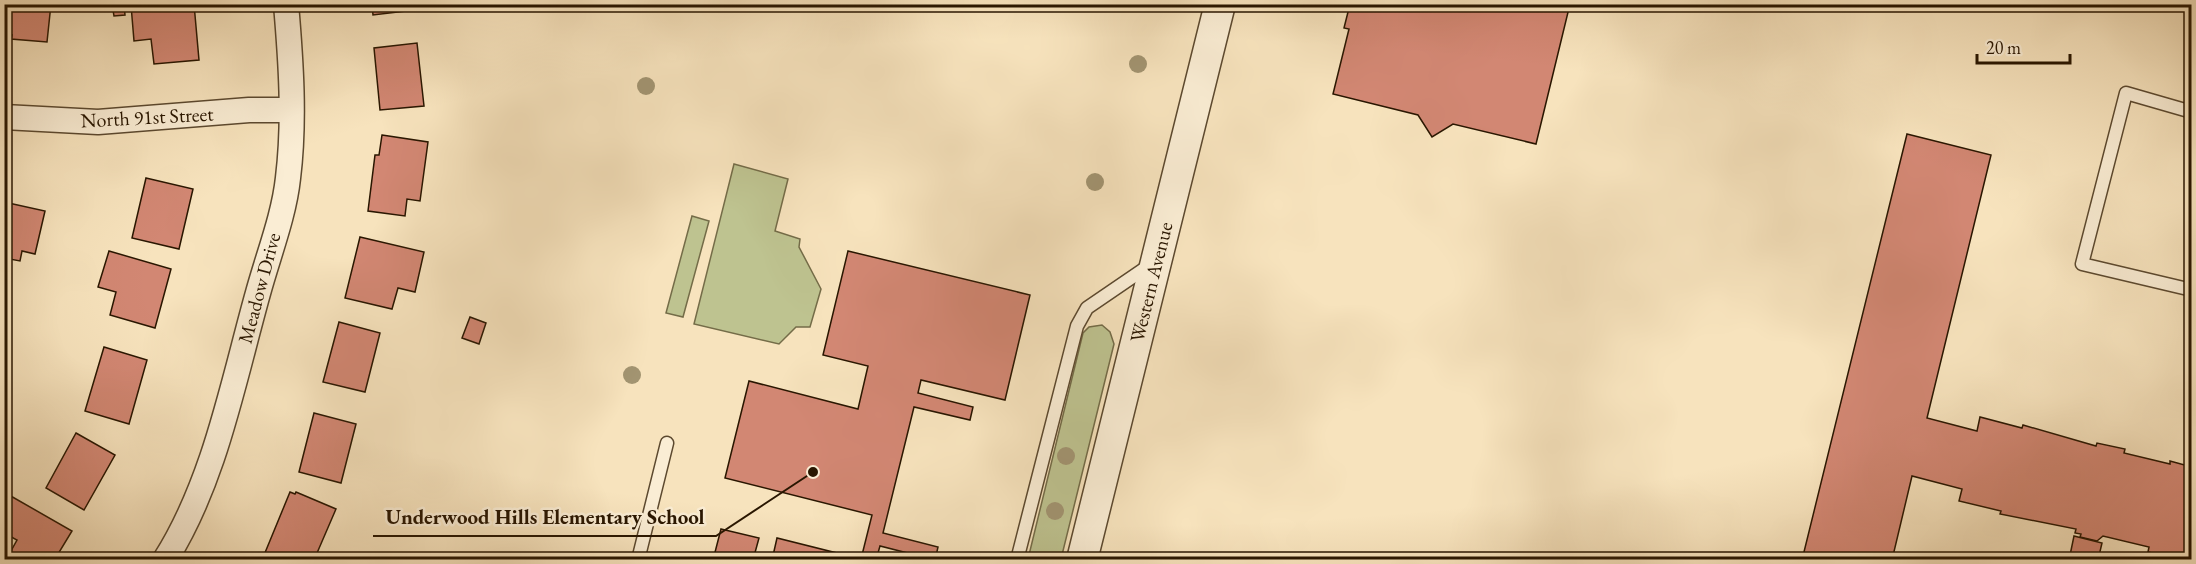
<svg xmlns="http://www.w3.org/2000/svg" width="2196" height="564" font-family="'EB Garamond',serif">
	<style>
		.green { fill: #bec390; stroke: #746c48; stroke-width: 1.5 }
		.building { fill: #d28773; stroke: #291600; stroke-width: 1.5 }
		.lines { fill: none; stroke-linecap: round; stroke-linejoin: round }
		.service-casing { stroke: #5c492f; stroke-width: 15 }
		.minor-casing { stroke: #5c492f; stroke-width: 27 }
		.tertiary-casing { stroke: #5c492f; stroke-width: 33 }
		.service { stroke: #faedd4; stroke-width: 12 }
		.minor { stroke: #faedd4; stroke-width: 24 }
		.tertiary { stroke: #faedd4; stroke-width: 30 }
		.tree { fill: #a29471 }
		.labels { text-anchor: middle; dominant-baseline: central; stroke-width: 5; stroke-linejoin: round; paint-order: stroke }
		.street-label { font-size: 20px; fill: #291600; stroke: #faedd4 }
		.leader { fill: none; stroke: #291600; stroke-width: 2 }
		.callout-dot { fill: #291600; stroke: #faedd4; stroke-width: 2 }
		.callout-label { font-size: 21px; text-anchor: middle; font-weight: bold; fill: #291600; stroke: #faedd4; stroke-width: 5; stroke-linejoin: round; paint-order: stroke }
	</style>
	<rect width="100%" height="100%" fill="#f7e3bd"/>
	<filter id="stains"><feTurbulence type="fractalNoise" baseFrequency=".00333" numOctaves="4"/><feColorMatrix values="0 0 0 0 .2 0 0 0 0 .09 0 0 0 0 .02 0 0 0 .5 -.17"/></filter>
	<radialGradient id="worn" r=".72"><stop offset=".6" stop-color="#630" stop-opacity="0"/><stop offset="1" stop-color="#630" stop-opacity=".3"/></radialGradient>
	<g class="green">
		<path d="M734,164L788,179L775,231L800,239L799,247L821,289L810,327H796L779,344L694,324Z"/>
		<path d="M692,216L709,221L683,317L666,313Z"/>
		<path d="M1102,325L1110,332L1114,344L1061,559H1028L1083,333L1089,327Z"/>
	</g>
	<g class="building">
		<path d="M4,4H51L47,42L11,39L12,35L4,34Z"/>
		<path d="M112,4H124L125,15L114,16Z"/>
		<path d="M194,4L199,60L154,64L151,39L134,41L131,5Z"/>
		<path d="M372,4H413L414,10L373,15Z"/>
		<path d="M1350,4H1570L1536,144L1453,124L1432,137L1418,115L1333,94L1349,29L1344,28Z"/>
		<path d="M417,43L424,106L380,110L374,48Z"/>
		<path d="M1907,134L1991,155L1927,418L1977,431L1980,417L2022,428L2023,425L2096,446L2097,443L2125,449L2124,453L2170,464V461L2192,467V558L2176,554L2175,558L2148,552L2149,547L2103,536L2097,541L2080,537L2081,534L2075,533L2076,529L2000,514L2001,511L1959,501L1962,489L1912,476L1892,560H1802Z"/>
		<path d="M382,135L428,142L420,201L407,199L405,216L368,211L375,155H379Z"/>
		<path d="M146,178L193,189L179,249L132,238Z"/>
		<path d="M4,202L45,211L35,254L22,251L20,261L4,258Z"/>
		<path d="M360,237L424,252L415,292L398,288L392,309L345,298Z"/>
		<path d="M109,251L171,269L155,328L110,315L116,292L98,287Z"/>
		<path d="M848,251L1030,295L1005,400L921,380L918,393L973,407L970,420L914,407L883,533L938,547L935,560L880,546L876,560H772L777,538L861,559L872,515L725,478L749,381L858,409L868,366L823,355Z"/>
		<path d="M470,317L486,323L479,344L462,338Z"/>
		<path d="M339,322L380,333L365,392L323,382Z"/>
		<path d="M104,347L147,360L129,424L85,411Z"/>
		<path d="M314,413L356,424L341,483L299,472Z"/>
		<path d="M76,433L115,455L84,510L46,488Z"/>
		<path d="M290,492L295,494L296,492L336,509L314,560H262Z"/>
		<path d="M9,495L72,531L58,554L63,557L61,560H6L17,540L4,533V504Z"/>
		<path d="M721,529L759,538L753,560H713Z"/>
		<path d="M2074,536L2102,543L2098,560H2069Z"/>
	</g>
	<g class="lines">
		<g class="service-casing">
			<g id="service">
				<path d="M2192,112L2126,93L2082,264L2192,290"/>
				<path d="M638,560L667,443"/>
				<path d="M1017,560L1077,326L1087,308L1150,265"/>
			</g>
		</g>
		<g class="minor-casing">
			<g id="minor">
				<path d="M4,117L98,122L249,110H290"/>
				<path d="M165,560C215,481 233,382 258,293C268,256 284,216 288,178C295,121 291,62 286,4"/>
			</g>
		</g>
		<g class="tertiary-casing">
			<path id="tertiary" d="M1082,560L1220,4"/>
		</g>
		<use href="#service" class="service"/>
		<use href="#minor" class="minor"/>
		<use href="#tertiary" class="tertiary"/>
	</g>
	<g class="tree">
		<circle cx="1138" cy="64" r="9"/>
		<circle cx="646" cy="86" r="9"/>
		<circle cx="1095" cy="182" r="9"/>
		<circle cx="632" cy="375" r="9"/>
		<circle cx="1066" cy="456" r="9"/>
		<circle cx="1055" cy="511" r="9"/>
	</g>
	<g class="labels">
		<g class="street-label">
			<text transform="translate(147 117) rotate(-3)">North 91st Street</text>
			<text transform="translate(1151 282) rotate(-76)">Western Avenue</text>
			<text transform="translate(259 288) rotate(-75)">Meadow Drive</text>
		</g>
	</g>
	<path class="leader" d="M813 472L716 536H373"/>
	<circle class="callout-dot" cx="813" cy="472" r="6"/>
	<g class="callout-label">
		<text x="545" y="524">Underwood Hills Elementary School</text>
	</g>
	<rect width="2196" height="564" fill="none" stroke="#f7e3bd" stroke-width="24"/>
	<rect x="6" y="6" width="2184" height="552" fill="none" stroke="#291600" stroke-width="3"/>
	<rect x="12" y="12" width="2172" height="540" fill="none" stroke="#291600" stroke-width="1.5"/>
	<path d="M1977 54v9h93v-9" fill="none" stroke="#291600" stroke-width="3"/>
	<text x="1986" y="54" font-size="18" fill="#291600" stroke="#faedd4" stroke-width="4.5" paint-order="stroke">20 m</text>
	<rect width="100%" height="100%" filter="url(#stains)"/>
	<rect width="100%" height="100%" fill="url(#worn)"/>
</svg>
